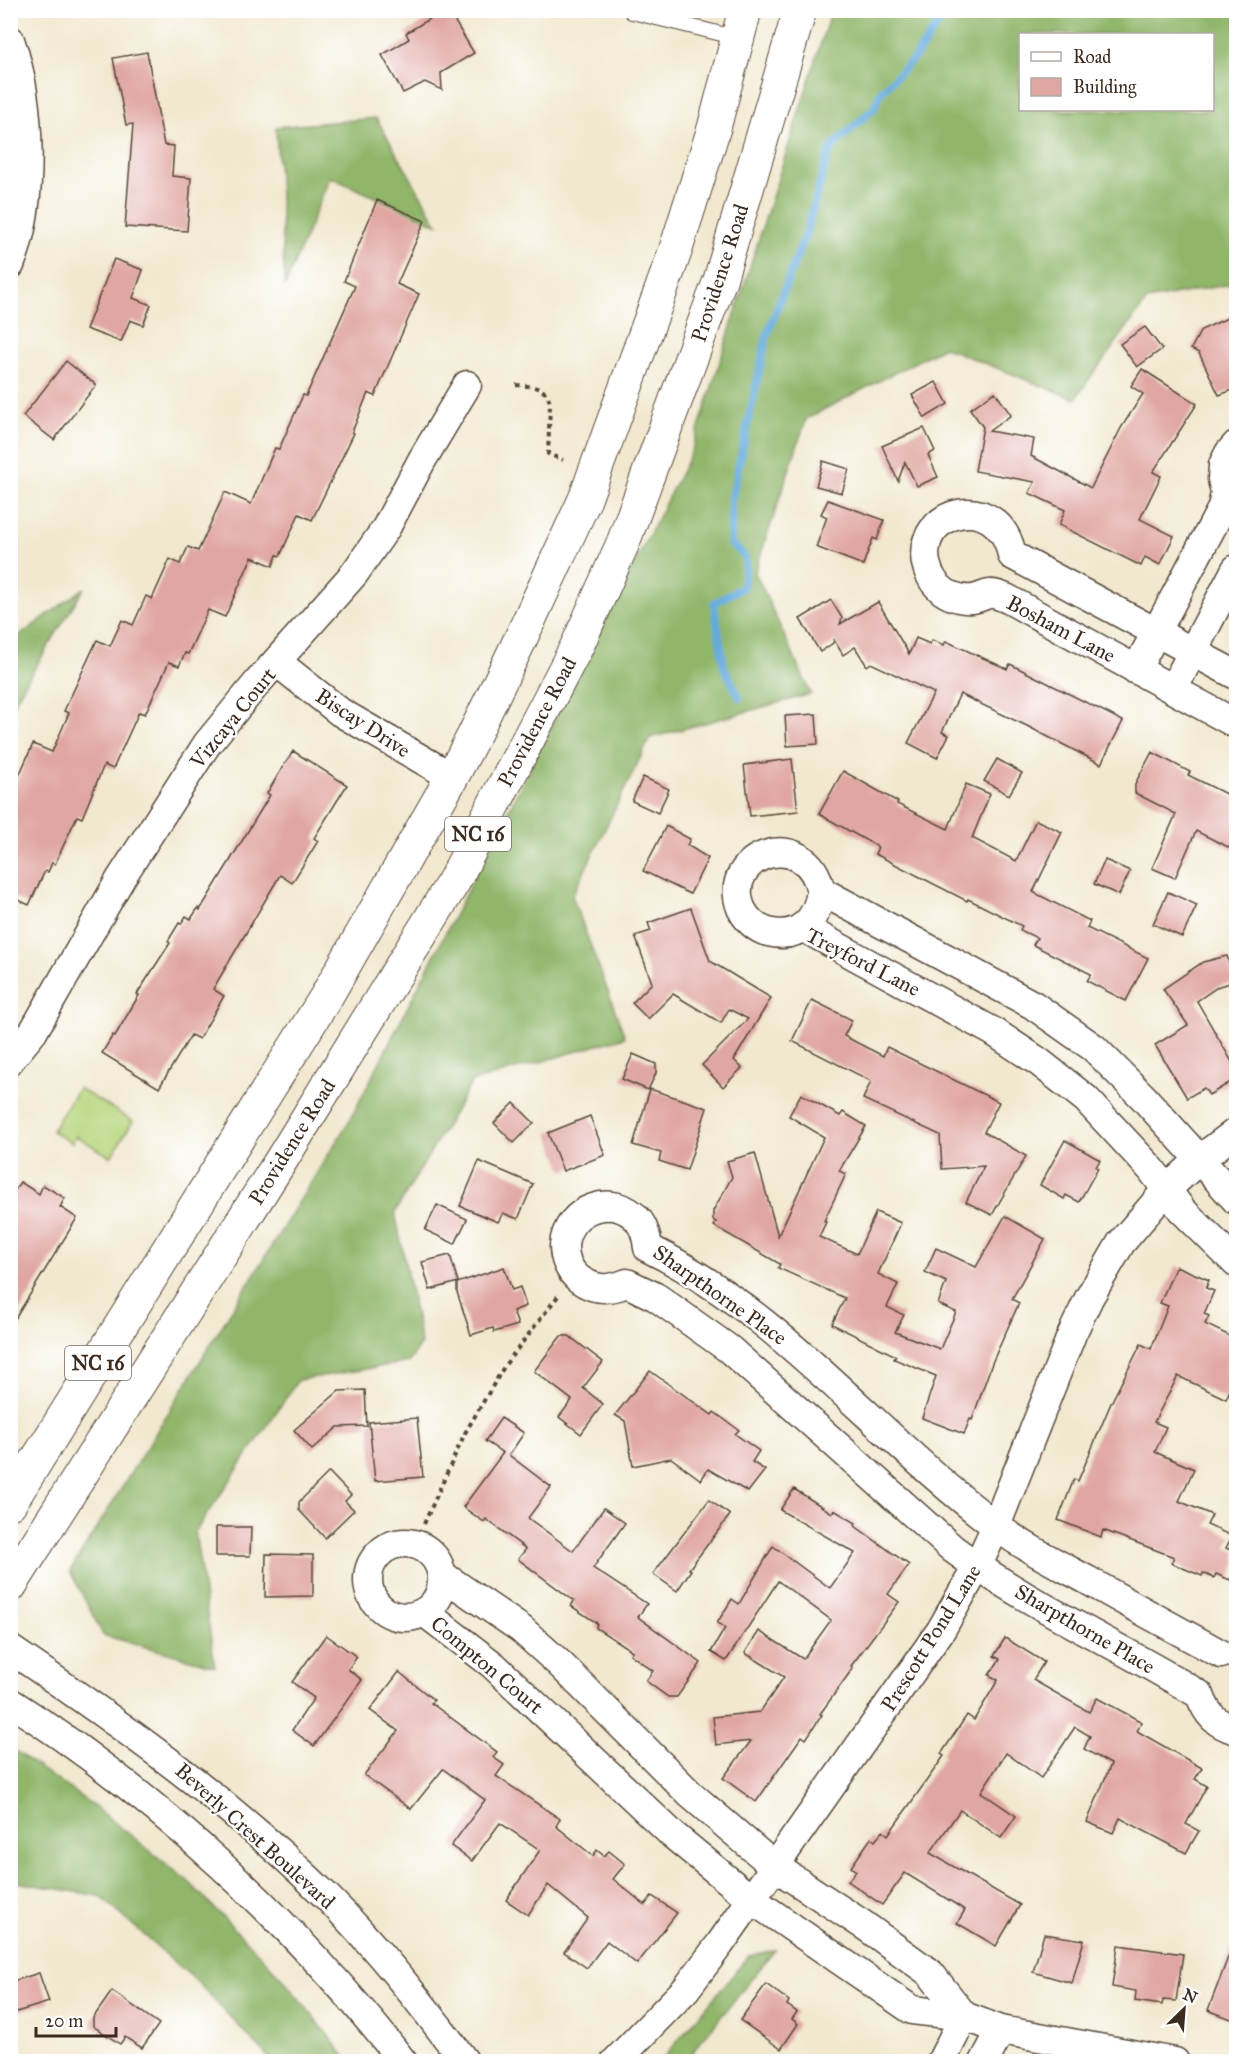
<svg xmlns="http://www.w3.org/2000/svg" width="1247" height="2072" font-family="'IM FELL Great Primer',serif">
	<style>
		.green { fill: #b6d57b; stroke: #78804c; stroke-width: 1.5 }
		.forest { fill: #90b66b; stroke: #667044; stroke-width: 1.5; fill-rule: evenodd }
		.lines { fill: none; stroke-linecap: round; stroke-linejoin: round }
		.stream { stroke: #64abdb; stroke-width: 8 }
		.building { fill: #e0a6a2 }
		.service-casing { stroke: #564639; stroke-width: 16 }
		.minor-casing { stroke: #564639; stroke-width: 31 }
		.primary-casing { stroke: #564639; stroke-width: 35 }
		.path { stroke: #564639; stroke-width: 4; stroke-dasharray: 4.5 4.5; stroke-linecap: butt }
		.service { stroke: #fff; stroke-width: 14 }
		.minor { stroke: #fff; stroke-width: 28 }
		.primary { stroke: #fff; stroke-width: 33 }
		.labels { text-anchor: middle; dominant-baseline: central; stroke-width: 4.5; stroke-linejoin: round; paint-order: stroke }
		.shield { fill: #fff; stroke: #766a62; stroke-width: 1.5 }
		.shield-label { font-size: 20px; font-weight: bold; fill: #3b2a1e }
		.street-label { font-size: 21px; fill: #3b2a1e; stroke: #fff }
	</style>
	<rect width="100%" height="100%" fill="#fff"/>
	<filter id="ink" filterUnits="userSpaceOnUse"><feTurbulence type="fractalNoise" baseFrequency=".0167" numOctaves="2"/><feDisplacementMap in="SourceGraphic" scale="12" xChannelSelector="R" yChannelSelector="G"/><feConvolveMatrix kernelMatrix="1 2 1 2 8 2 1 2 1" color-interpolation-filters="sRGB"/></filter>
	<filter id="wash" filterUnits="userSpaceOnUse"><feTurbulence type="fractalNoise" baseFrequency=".008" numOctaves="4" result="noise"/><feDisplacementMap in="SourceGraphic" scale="24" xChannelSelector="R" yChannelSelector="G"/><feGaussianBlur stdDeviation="1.35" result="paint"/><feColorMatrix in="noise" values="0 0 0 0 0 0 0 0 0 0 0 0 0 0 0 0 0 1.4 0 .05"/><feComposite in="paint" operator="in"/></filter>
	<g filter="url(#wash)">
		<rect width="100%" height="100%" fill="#f1e8cf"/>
		<path class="green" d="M78,1088L133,1121L111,1157L76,1136L72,1143L52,1131Z"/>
		<g class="forest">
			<path d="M831,11H1236V283L1147,300L1075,399L944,347L806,419L755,572L811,694L650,738L572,896L625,1037L472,1082L395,1212L421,1343L409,1362L298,1380L195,1532L215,1666L103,1635L70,1571L351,1118L691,453ZM1020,34H1212V110H1020Z"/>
			<path d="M376,118L438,225L330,177L285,286L276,127Z"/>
			<path d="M84,588L11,707V642Z"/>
			<path d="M11,1748L94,1806L189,1882L283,1979L349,2061H272L195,1980L100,1896L11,1881Z"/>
			<path d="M775,1950L685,2061H661L749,1956Z"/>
		</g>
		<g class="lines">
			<path class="stream" d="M739,697L724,667L714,603L743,587C745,566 752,556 731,545V501L767,335L806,232L827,159L832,147L874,108L880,93L916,56L948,10"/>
		</g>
		<g id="blocks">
			<g class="building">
				<path d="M444,10H448L474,53L441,73L442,90L425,82L403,93L382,55L409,39L406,33Z"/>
				<path d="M147,52L164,145L174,146L172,176L191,178L187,231L125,227L133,124L126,125L113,58Z"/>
				<path d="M377,200L425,221L397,284L419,294L375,396L368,393L352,432L354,433L312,520L299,514L280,556L277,555L273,566L252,557L225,617L208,610L188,654L185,653L179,666L169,662L145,714L139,712L113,769L104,765L82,818L77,816L55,864L52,863L48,872L45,871L29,905L10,896V796L33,744L52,752L69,713L64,711L97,640L110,646L122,620L133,625L146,596L152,599L170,559L180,564L188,547L198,551L225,492L251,504L275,448L279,449L303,395L306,396L355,286L344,281Z"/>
				<path d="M114,259L143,270L133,298L151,305L143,325L130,320L121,342L86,329Z"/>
				<path d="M1236,314V389L1219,395L1199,353L1191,349L1201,330Z"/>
				<path d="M1145,327L1162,349L1137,367L1120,344Z"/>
				<path d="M66,361L96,385L54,440L23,416Z"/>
				<path d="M1142,369L1197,404L1153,472L1161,476L1140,519L1174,536L1160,565L1145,557L1141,566L1059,525L1065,510L1029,493L1035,482L975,471L983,427L970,409L995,392L1011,415L989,431L1034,439L1031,456L1091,488L1121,428L1143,394L1131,386Z"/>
				<path d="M936,382L948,404L925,418L912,395Z"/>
				<path d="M924,428L935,451L928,455L938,477L917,486L905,462L898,481L882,446Z"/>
				<path d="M823,461L849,469L842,493L816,486Z"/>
				<path d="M828,500L884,520L877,540L873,538L863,565L816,547L827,517L821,514Z"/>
				<path d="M831,600L842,618L840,624L878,602L909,654L916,638L930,644L932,640L944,645L946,641L1007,669L1010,664L1123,721L1101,764L1027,726L960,694L942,732L949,735L937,758L908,743L934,693L871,663L867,666L855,647L843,655L834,640L833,643L820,652L800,619Z"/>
				<path d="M816,714L818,744L787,746L785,716Z"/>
				<path d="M293,751L347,785L314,838L318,841L292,883L280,875L213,989L224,996L199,1039L191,1035L159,1088L102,1053L113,1035L115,1036L139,995L137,994L170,943L168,941L179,923L181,924L186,916L191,919L198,908L200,910L270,795L267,793Z"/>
				<path d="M1152,752L1190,772L1188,775L1236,799V851L1196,831L1175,878L1152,868L1176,814L1135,793V784Z"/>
				<path d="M792,759L798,811L750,816L744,765Z"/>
				<path d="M997,759L1022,773L1009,795L984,781Z"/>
				<path d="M843,771L898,802L897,804L948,829L966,784L990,794L972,838L1016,861L1036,820L1062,832L1033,892L1090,921L1087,928L1148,958L1126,1001L1087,981L1091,974L1033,945L1037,938L1020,930L1022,926L968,899L967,901L875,854L878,847L819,814Z"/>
				<path d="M643,777L669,789L658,813L632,801Z"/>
				<path d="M666,826L690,839L687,845L708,858L690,894L643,871Z"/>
				<path d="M1105,860L1130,871L1119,895L1094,884Z"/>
				<path d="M1168,892L1197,905L1182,937L1153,924Z"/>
				<path d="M691,908L710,961L771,998L734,1060L742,1068L723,1087L702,1065L748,1019L729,1009L721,1023L673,994L648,1019L632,1003L652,983L635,936L651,931L648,923Z"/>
				<path d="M1227,956L1234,982L1219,986L1197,1001L1236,1069V1079L1209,1095L1204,1088L1187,1098L1155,1045L1188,1025L1163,989L1203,962Z"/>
				<path d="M812,1000L852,1020L844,1036L883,1056L887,1047L999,1102L984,1132L1026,1156L992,1215L966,1202L984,1166L942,1169L940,1135L863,1099L871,1081L792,1041Z"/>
				<path d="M633,1054L656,1064V1073L648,1090L622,1079Z"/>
				<path d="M650,1089L707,1108L687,1170L659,1161L661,1153L633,1145Z"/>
				<path d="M801,1094L840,1116L843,1112L866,1126L839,1171L846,1174L824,1221L826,1222L819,1237L857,1254L876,1212L901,1223L878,1274L898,1284L887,1307L904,1315L895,1332L940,1349L956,1312L938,1304L946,1282L925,1272L936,1248L976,1267L1005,1216L1045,1239L1012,1299L1019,1303L992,1363L972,1420L970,1419L964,1434L922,1418L936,1376L894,1359L896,1356L832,1324L845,1298L778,1268L780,1264L714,1226L716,1222L713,1220V1211L732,1177L727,1161L755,1153L778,1236L824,1137L789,1116Z"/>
				<path d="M514,1103L534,1123L514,1143L494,1123Z"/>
				<path d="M590,1116L605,1155L563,1171L548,1133Z"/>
				<path d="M1065,1140L1100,1160L1096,1167L1098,1168L1079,1202L1066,1195L1064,1199L1040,1185Z"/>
				<path d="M479,1161L533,1184L518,1219L503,1213L498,1222L460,1206Z"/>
				<path d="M20,1182L39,1194L43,1185L65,1198L60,1207L77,1218L10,1327V1198Z"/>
				<path d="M437,1205L467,1219L455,1244L425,1230Z"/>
				<path d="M450,1255L458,1282L430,1290L422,1262Z"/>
				<path d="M1176,1266L1209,1280L1206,1288L1214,1291L1204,1314L1209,1316L1205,1324L1236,1339V1376L1226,1399L1178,1376L1154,1422L1166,1427L1155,1452L1194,1469L1179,1501L1212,1515L1207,1525L1232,1536L1226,1548L1236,1552V1565L1230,1580L1216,1574L1214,1578L1203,1573L1202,1576L1171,1563L1174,1557L1103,1530L1101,1537L1058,1520L1074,1479L1078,1481L1111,1403L1141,1344L1151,1349L1168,1306L1160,1303Z"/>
				<path d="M504,1267L512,1290L520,1287L526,1306L513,1311L518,1325L494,1332L493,1328L471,1335L457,1292V1283Z"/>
				<path d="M561,1336H569L603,1362L583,1388L603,1404L581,1434L559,1417L572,1400L534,1371Z"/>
				<path d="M650,1371L712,1415L714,1412L739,1430L735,1434L759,1451L752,1462L765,1470L748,1492L708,1469L701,1480L671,1458L633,1466L625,1421L615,1415Z"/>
				<path d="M365,1390L367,1426L338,1427L312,1450L294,1430L339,1391Z"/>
				<path d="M417,1418L423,1477L375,1481L369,1422Z"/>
				<path d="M501,1418L524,1433L509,1455L551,1487L528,1518L573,1551L604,1508L625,1523L593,1568L647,1604L638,1617L701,1663L677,1697H668L646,1681L653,1671L630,1654L632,1651L596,1628L597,1623L571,1606L574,1601L518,1559L526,1549L486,1519L484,1522L463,1507L503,1453L485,1441Z"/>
				<path d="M329,1472L351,1495L345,1501L354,1510L325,1538L299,1510V1502Z"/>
				<path d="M794,1489L832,1513L834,1510L856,1523L855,1526L909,1565L888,1594L899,1602L851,1666L853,1668L820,1714L822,1715L806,1739L802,1736L756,1802L723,1778L751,1741L716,1745L713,1717L760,1712L784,1677L745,1653L759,1631L803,1659L831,1620L778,1581L726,1661L711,1652L725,1628L717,1623L732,1599L739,1604L773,1546L830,1588L855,1553L780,1510Z"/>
				<path d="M709,1500L730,1515L689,1569L691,1570L677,1591L653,1574Z"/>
				<path d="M216,1527H251L250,1556H216Z"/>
				<path d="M266,1554L313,1555V1596L265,1597Z"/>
				<path d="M326,1635L357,1657L348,1669L362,1680L314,1746L292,1730L314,1698L292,1682Z"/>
				<path d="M1005,1638L1044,1662L1033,1680L1089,1712L1097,1698L1142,1722L1137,1731L1202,1768L1195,1779L1207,1786L1186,1824L1199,1831L1186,1853L1120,1818L1113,1833L1087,1822L1111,1764L1084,1749L1090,1736L1075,1727L1041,1778L1006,1753L981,1792L1016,1816L1001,1838L960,1810L930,1853L1020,1905L996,1946L957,1923L965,1910L905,1873L882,1905L848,1881L856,1871L851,1867L871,1838L875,1841L883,1831L888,1835L944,1756L941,1754L967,1715L974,1720L998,1680L989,1675L1000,1659L994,1656Z"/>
				<path d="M399,1672L434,1700L431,1703L497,1752L493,1757L504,1765L496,1776L560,1819L556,1826L593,1856L597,1850L604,1856L609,1851L625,1864L613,1879L645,1905L652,1896L677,1913L637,1964L607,1941L587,1968L564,1952L588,1918L548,1885L528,1915L506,1900L540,1850L500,1823L472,1861L451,1846L485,1800L443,1769L411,1809L364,1775L398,1731L370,1710Z"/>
				<path d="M1044,1934L1084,1940L1072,1983L1033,1972Z"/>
				<path d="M1235,1939L1236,1940V2021L1208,2010Z"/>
				<path d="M1118,1945L1183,1954L1176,2001L1163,2000L1162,2005L1135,2001L1136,1991L1112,1987Z"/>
				<path d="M39,1973L49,2002L10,2014V1982Z"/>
				<path d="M766,1984L789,2001L787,2005L797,2012L792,2019L798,2024L781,2049L740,2020Z"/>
				<path d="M112,1991L159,2024L142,2048L125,2037L120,2044L93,2026V2018Z"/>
			</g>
		</g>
	</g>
	<g filter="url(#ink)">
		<use href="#blocks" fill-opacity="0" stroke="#564639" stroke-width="1.5"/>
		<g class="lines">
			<g class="service-casing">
				<path id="service" d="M632,10V12L738,38"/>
			</g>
			<g class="minor-casing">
				<g id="minor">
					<path d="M10,40C32,102 35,204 10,265"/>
					<path d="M277,662L340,712L452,777"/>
					<path d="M1136,670L1222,508L1225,493L1222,479L1223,465L1229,453L1236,445"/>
					<path d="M1236,675L1012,555C999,488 916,509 926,563C929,576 935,586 946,593C955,598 968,601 977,598C982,597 986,594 990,594C995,593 1003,597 1008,599L1236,724"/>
					<path d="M1173,689L1236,569"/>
					<path d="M821,891C817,920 799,940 768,932C756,929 746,919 741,908C720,854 807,824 821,891L1033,1005L1094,1048L1143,1097L1236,1200"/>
					<path d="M802,927L994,1032L1039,1062L1086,1099L1151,1169L1182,1210L1236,1263"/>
					<path d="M10,1060L33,1032L121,878L207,744L258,682L354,574L386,528L422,460L467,385"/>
					<circle cx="405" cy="1580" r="37"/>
					<path d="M424,1612L493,1665L673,1835L751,1899L912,2010L964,2016L930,1973L865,1926L774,1866L690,1794L560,1664L521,1629L442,1575"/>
					<path d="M10,1649C122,1725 232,1803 328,1898C378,1948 423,2005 465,2062"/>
					<path d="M1221,1654C1177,1630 1133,1606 1089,1581C1058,1564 1025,1548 996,1526C877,1437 783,1314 648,1248C647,1238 645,1229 639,1221C615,1191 566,1208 564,1246C564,1258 569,1271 579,1279C595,1291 610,1290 627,1283L656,1297L729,1349L953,1549C1030,1606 1119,1645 1200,1695C1207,1715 1216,1724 1236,1730"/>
					<path d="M10,1702C156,1795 298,1926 403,2062"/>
					<path d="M615,2062L686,1989L720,1944L941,1630L977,1567L996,1526L1072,1334L1089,1298L1121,1243L1167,1189L1200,1159L1236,1132"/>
					<path d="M941,2062L964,2016L1001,2030L1175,2062"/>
					<path d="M984,2062L1001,2030"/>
				</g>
			</g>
			<g class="primary-casing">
				<g id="primary">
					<path d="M10,1503L326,997L452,777L473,737L520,640L585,499L675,252L714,128L745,10"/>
					<path d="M10,1586L280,1162L454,881L578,644L623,543L720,280L800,10"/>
				</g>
			</g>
			<g class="path">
				<path d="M516,385C532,386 549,387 550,405L548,454L563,460"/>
				<path d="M424,1524L465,1433L505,1365L558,1296"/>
			</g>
			<use href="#service" class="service"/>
			<use href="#minor" class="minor"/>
			<use href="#primary" class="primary"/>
		</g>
	</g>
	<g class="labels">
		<g class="shield">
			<rect x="445" y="817" width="66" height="34" rx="4.5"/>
			<rect x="65" y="1346" width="66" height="34" rx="4.5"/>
		</g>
		<g class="shield-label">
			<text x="478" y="834">NC 16</text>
			<text x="98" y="1363">NC 16</text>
		</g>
		<g class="street-label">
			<text transform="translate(720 273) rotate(-72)">Providence Road</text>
			<text transform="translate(1061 629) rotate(28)">Bosham Lane</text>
			<text transform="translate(233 718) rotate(-51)">Vizcaya Court</text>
			<text transform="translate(537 722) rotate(-62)">Providence Road</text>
			<text transform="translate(363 723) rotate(33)">Biscay Drive</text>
			<text transform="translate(863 962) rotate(27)">Treyford Lane</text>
			<text transform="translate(292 1142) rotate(-58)">Providence Road</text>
			<text transform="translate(720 1295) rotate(35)">Sharpthorne Place</text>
			<text transform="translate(1085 1629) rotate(30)">Sharpthorne Place</text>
			<text transform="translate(931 1638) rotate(-58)">Prescott Pond Lane</text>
			<text transform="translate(487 1665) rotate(40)">Compton Court</text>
			<text transform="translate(255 1836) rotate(42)">Beverly Crest Boulevard</text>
		</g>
	</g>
	<rect width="1247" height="2072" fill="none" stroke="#fff" stroke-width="36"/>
	<rect x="1019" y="33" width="195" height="78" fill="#ffffff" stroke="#b1aaa5" stroke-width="1.5"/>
	<rect x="1031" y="52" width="30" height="9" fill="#ffffff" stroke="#b1aaa5" stroke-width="1.5"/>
	<text x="1073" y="63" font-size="18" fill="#3b2a1e">Road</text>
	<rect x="1031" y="78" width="30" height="18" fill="#e0a6a2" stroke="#b1aaa5" stroke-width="1.5"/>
	<text x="1073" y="93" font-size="18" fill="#3b2a1e">Building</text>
	<g transform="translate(1184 2009) rotate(25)" stroke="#ffffff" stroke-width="4.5" paint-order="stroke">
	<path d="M0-4.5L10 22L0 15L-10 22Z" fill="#3b2a1e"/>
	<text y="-9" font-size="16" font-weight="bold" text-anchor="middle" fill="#3b2a1e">N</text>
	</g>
	<path d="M36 2027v9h80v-9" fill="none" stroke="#3b2a1e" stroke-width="3"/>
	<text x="45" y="2027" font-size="18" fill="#3b2a1e" stroke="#ffffff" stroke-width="4.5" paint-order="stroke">20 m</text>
</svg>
